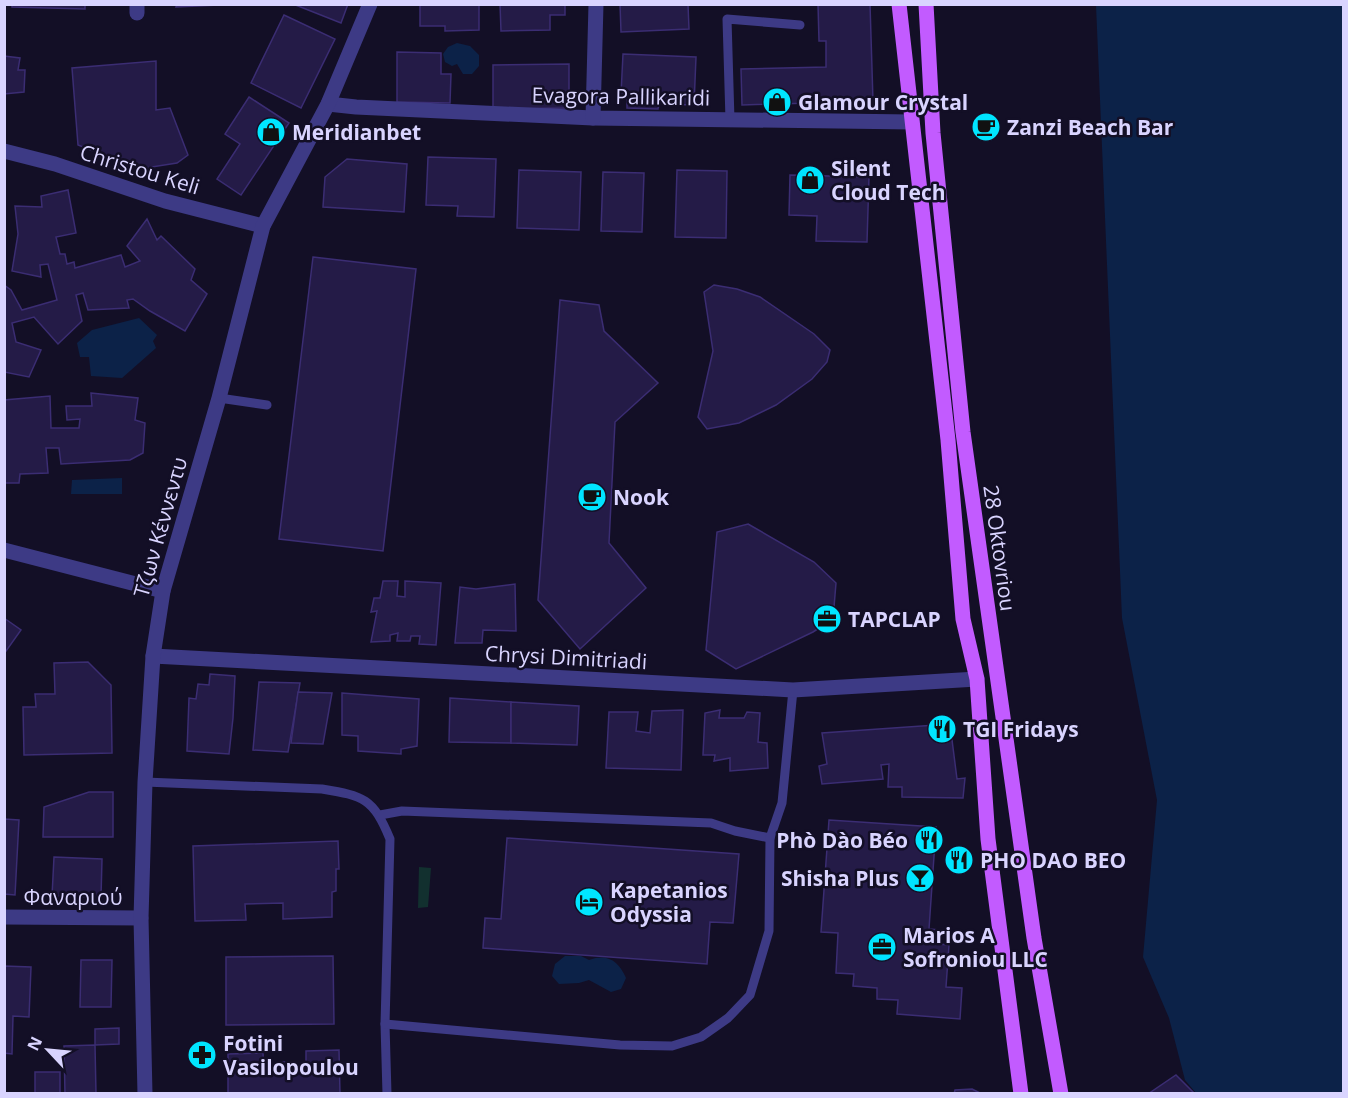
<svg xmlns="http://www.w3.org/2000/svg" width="1348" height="1098" font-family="'Open Sans',sans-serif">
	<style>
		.green { fill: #12302f }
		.water { fill: #0c2248 }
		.building { fill: #241b47; stroke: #3b2d73; stroke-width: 1.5 }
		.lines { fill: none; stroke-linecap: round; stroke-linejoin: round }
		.lane { stroke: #3d3a85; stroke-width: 9 }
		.street { stroke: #3d3a85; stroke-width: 15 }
		.primary { stroke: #c25bff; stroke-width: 15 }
		.labels { text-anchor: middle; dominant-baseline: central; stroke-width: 5; stroke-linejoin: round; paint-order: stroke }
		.street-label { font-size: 21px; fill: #d9d4ff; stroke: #130f26 }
		.poi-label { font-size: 21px; font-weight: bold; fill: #d9d4ff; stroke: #130f26; text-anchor: start }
	</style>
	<rect width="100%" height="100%" fill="#130f26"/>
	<path class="green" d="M419,867L431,868L428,907L418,908Z"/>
	<g class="water">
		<path d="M1096,5H1343V1093H1196L1185,1080L1169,1018L1143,957L1157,800L1122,618Z"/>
		<path d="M457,43L470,46L479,55V66L472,74H463L457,64L452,66L445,62L443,54L448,47Z"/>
		<path d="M139,318L157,335L153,341L156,348L122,378L91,376L89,357H80L77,343L92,330Z"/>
		<path d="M122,478V494H71L72,480Z"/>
		<path d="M565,956H581L589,960C607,953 619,961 626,978L621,989L611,992L589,980L579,983L559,984L552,976L555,964Z"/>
	</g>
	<g class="building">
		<path d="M12,4H85V9L12,7Z"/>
		<path d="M177,4H219V5L176,7Z"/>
		<path d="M293,4H348L341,23Z"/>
		<path d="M420,4H479V30L445,31V26H420Z"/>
		<path d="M500,4H565V15H550V30L501,31Z"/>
		<path d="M620,4H688L689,29L621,32Z"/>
		<path d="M818,4H870L873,101L742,105L741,69L826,67V41H819Z"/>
		<path d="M284,15L335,39L301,108L251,83Z"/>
		<path d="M397,52L441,53V74H451L450,103L397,102Z"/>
		<path d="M623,54L696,57L694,105L659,104L658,109L627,108V95L621,94Z"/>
		<path d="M4,56L20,58L18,70H25L24,92L4,94Z"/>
		<path d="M156,61V110L170,108L188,155L177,163L139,169L78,145L72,68Z"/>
		<path d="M569,64V108L493,109V65Z"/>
		<path d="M249,97L289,123L241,195L217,179L240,144L225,134Z"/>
		<path d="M428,157L496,159L494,217L457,216L458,206L426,205Z"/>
		<path d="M347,159L407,164L404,212L323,207L325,177Z"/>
		<path d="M519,170L581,172L579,230L517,228Z"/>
		<path d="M677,170L727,171L726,238L675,237Z"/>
		<path d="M603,172L644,173L642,232L601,231Z"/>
		<path d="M790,175L869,177L867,242L816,241L817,216L789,215Z"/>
		<path d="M68,190L76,233L56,237L60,254H65L67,264L74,262L75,268L121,255L125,267L140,261L127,246L147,219L157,240L161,236L195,269L191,280L207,294L185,331L150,311L133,299L127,300L129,308L88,310L83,293L76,295L82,321L58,344L34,317L12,323L16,342L41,350L29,377L4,372V285L11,290L22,310L57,300L48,264L40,265L41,277L12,271L18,234L15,206L42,207L41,196Z"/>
		<path d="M313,257L416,269L383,551L279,539Z"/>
		<path d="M714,285L737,289L760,297L814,334L830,350L827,362L812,379L776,405L739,423L707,429L698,417L713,351L704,292Z"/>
		<path d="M560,300L599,305L604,331L658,383L615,422L609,543L646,588L580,649L538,600Z"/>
		<path d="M91,393L138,398L135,420L145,423L143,453L130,460L61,464L59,448H46L48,473L20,474L19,483H4V400L50,396L51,428H79L80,419L67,420L66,406H92Z"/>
		<path d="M748,524L814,562L836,583L833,619L813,632L736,669L706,650L717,532Z"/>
		<path d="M383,581H398L397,596L405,597V581L441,583L436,645L419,644L420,636H411L410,641H397L398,633L390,635V641L371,642L377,611L371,612L374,598H380Z"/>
		<path d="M515,584L516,631L483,630L482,643H455L460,587L476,589Z"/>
		<path d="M4,618L21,630L4,654Z"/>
		<path d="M88,662L111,685L112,753L24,755L23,707H36L35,694H55L54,663Z"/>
		<path d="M210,674L235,676L233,718L229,754L187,751L189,698L196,699L198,684L209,685Z"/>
		<path d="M259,682L300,683L288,752L253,750Z"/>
		<path d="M298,692L332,693L323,744L291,743Z"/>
		<path d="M342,693L419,699L417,746L401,749V754L358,751V736L342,735Z"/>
		<path d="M450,698L511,702V743L449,742Z"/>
		<path d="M511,702L579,706L577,745L511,743Z"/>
		<path d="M683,710L681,770L606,768L609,712H638L636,731L650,733L652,711Z"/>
		<path d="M720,710L719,718H744L747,712L760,713L758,742L767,743L768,768L730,771V758L714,761L715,755H703L705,713Z"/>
		<path d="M950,724L957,779L965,778L963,798L902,797V787H888L889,764L881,765L883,779L822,784L819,766L827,764L822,733Z"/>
		<path d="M89,792H113V837H43L44,807Z"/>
		<path d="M4,819L19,820L15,895L4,894Z"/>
		<path d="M829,820L936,827L929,929L939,930L938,944L949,945L946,987L962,988L960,1019L897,1014L898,1000L877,999V988L853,986L854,974L836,973L838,933L821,932Z"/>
		<path d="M507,838L739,854L733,923L710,922L707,964L483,948L485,918L501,919Z"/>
		<path d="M338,841L339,869H336V891L332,892V917L283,919V903L245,904L246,920L195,921L193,846Z"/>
		<path d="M54,857L102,859L101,897L52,896Z"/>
		<path d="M333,956L334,1024L226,1025V957Z"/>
		<path d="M81,960H112L111,1007H80Z"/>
		<path d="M4,966L31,967L29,1017L13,1016L12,1054L4,1053Z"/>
		<path d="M119,1028V1044L95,1045V1029Z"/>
		<path d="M95,1045L96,1094H65L64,1046Z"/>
		<path d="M339,1050L340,1094H228V1054L263,1053L264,1073L278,1072V1062H293V1074L306,1073V1051Z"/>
		<rect x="35" y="1072" width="25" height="22"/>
		<path d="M1176,1075L1195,1094H1148Z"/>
		<path d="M972,1089L982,1094H954L955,1090Z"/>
	</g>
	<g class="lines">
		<g class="lane">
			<path d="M730,120L727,19L800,25"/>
			<path d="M219,398L267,405"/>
			<path d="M145,782L322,789C364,796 373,798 390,839L385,1024L387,1094"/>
			<path d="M380,815L402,811L711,823L735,831L770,838"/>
			<path d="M385,1024L620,1045L672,1046L701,1037L728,1018L750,995L769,931L770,838L782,803L793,690"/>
		</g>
		<g class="street">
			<path d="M137,13V4"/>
			<path d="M328,104L356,107L593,118L912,122"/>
			<path d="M593,118L596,4"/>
			<path d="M4,151L55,164L165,201L263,226"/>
			<path d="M4,550L163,591"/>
			<path d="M153,656L793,690L977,679"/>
			<path d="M4,917L141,918"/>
			<path d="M145,1094L141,918L145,782L153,656L163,591L219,398L263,226L328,104L370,4"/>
		</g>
		<g class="primary">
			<path d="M899,4L948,440L963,619L977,679L988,839L1021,1094"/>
			<path d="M926,4L933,133L963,432L1034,938L1061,1094"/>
		</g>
	</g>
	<defs>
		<g id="shop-disc" transform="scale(1.5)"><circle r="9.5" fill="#00e5ff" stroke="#130f26"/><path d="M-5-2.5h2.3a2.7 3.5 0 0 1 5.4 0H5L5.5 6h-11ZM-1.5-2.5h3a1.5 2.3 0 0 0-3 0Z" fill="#111"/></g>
		<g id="cafe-disc" transform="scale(1.5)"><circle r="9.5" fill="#00e5ff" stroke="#130f26"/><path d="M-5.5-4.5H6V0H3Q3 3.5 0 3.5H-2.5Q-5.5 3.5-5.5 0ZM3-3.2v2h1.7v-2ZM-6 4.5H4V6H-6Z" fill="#111"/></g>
		<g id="office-disc" transform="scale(1.5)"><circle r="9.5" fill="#00e5ff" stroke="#130f26"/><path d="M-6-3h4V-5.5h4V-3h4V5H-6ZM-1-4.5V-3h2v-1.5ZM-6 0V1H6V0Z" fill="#111"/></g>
		<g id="restaurant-disc" transform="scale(1.5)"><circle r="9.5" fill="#00e5ff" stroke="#130f26"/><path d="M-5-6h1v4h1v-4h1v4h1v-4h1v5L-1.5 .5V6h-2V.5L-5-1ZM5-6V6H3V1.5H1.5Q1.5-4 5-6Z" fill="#111"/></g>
		<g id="bar-disc" transform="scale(1.5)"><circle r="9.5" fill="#00e5ff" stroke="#130f26"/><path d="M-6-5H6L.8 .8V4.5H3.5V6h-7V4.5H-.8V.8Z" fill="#111"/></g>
		<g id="hotel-disc" transform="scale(1.5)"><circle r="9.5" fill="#00e5ff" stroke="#130f26"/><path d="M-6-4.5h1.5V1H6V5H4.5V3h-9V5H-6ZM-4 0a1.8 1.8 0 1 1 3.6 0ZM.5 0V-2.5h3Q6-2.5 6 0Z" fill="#111"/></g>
		<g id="pharmacy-disc" transform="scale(1.5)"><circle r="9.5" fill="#00e5ff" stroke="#130f26"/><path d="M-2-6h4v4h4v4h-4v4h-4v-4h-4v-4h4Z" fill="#111"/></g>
	</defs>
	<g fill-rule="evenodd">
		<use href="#shop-disc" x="777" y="102"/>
		<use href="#cafe-disc" x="986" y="127"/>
		<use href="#shop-disc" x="271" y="132"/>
		<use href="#shop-disc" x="810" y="180"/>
		<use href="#cafe-disc" x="592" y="497"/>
		<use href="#office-disc" x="827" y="619"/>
		<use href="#restaurant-disc" x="942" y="729"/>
		<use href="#restaurant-disc" x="929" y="840"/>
		<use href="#restaurant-disc" x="959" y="860"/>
		<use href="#bar-disc" x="920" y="878"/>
		<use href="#hotel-disc" x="589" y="902"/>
		<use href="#office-disc" x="882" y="947"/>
		<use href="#pharmacy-disc" x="202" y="1055"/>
	</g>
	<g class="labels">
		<g class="street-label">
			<text transform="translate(621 96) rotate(1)">Evagora Pallikaridi</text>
			<text transform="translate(140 169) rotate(17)">Christou Keli</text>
			<text transform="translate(160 527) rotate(-74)">Τζων Κέννεντυ</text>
			<text transform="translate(1000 548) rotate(82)">28 Oktovriou</text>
			<text transform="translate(566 657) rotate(3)">Chrysi Dimitriadi</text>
			<text x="73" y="897">Φαναριού</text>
		</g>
		<g class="poi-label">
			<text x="798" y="102">Glamour Crystal</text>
			<text x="1007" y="127">Zanzi Beach Bar</text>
			<text x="292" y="132">Meridianbet</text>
			<text x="831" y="168">Silent<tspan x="831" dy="24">Cloud Tech</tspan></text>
			<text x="613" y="497">Nook</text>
			<text x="848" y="619">TAPCLAP</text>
			<text x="963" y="729">TGI Fridays</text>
			<text x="908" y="840" text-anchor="end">Phò Dào Béo</text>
			<text x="980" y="860">PHO DAO BEO</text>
			<text x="899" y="878" text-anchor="end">Shisha Plus</text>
			<text x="610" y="890">Kapetanios<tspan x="610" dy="24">Odyssia</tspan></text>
			<text x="903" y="935">Marios A<tspan x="903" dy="24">Sofroniou LLC</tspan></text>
			<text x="223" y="1043">Fotini<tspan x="223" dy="24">Vasilopoulou</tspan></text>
		</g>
	</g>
	<rect width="1348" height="1098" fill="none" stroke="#d9d4ff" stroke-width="12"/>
	<g transform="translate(48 1050) rotate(296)" stroke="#130f26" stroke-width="4.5" paint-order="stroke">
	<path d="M0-4.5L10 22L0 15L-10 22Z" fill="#d9d4ff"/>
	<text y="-9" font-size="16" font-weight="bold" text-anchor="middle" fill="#d9d4ff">N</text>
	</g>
</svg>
